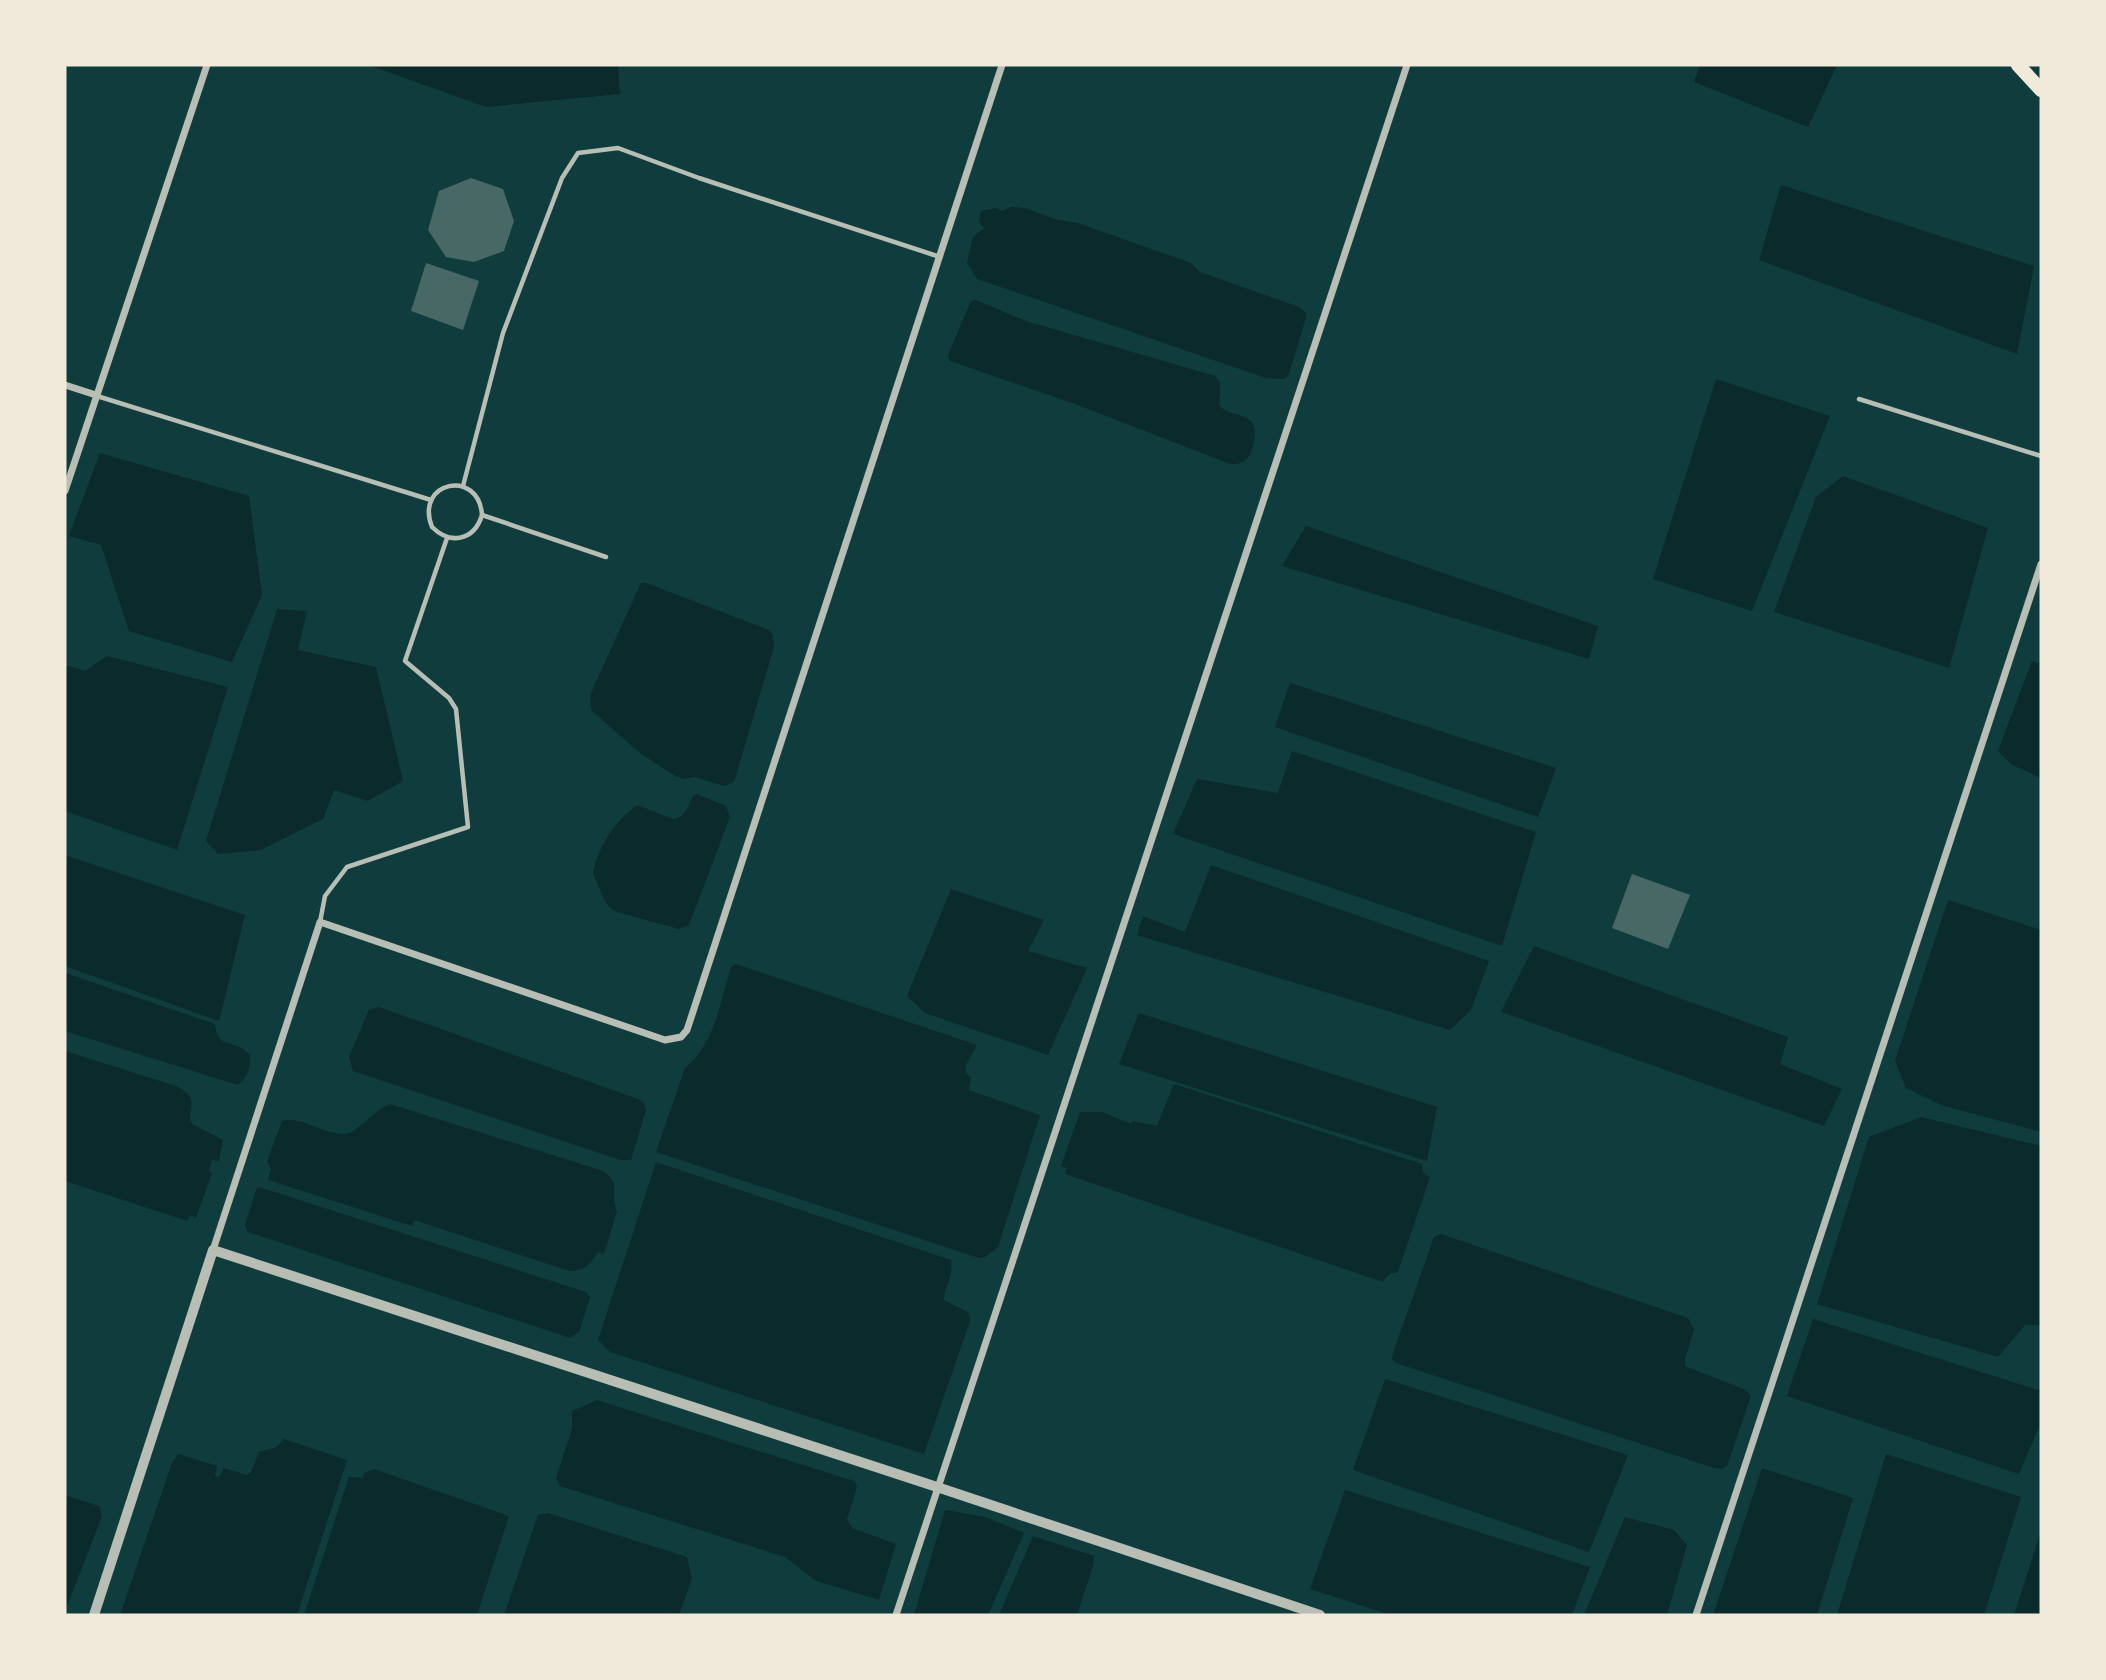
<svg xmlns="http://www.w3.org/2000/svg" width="2106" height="1680" font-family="Ubuntu,sans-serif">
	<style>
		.water { fill: #0a2a2b }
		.building { fill: #486865 }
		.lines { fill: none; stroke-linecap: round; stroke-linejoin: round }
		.service { stroke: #b8beb3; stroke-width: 4.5 }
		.minor { stroke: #b8beb3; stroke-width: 7 }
		.tertiary { stroke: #b8beb3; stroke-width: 10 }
		.primary { stroke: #f1e9da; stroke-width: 14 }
	</style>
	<rect width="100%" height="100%" fill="#0f3d3e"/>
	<g class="water">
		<path d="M368,65H618L620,94L486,107Z"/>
		<path d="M1700,65H1837L1808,127L1694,82Z"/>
		<path d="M1781,185L2034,266L2017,354L1759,260Z"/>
		<path d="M1011,207L1025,208L1058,220L1078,223L1191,263L1200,272L1299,307L1306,313V318L1289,374L1284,379L1266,378L977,279L967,263L973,237L984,228L979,222L981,211L995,208L1002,211Z"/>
		<path d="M976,300L1026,321L1215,376C1225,386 1217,394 1220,406C1228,415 1242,413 1251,421C1259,429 1253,452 1247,459C1243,464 1236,464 1230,464L1078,405L950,361L948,355L971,301Z"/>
		<path d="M1716,379L1830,416L1752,611L1653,579Z"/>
		<path d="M100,453L249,496L262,595L232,662L129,631L101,545L69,536Z"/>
		<path d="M1843,476L1988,528L1949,668L1774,612L1816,497Z"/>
		<path d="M1306,526L1598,626L1589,659L1282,566Z"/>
		<path d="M641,583H646L769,630L773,635L774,647L734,782L724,786L695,777L684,779L675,776L640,753L592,711L590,703L591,693Z"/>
		<path d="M277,609L307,611L298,650L376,667L403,781L368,801L334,790L323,819L261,850L218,854L206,841Z"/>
		<path d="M107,656L228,687L177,850L65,811V665L85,671Z"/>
		<path d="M2032,661L2041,664V778L2012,765L1998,751Z"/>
		<path d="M1290,683L1556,768L1538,817L1275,727Z"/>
		<path d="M1292,751L1536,832L1502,946L1173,834L1197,779L1278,793Z"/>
		<path d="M697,794L726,806L730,817L689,925L679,929L617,912L610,908L605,901L593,874C597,848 616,819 638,805L673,819C685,818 688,806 693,796Z"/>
		<path d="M65,855L245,915L219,1021L65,966Z"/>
		<path d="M1211,865L1489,961L1471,1010L1450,1030L1137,935L1143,916L1185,932Z"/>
		<path d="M951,889L1044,920L1028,951L1087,968L1048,1055L925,1013L907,996Z"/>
		<path d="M1948,900L2041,930V1132L1941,1105L1906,1088L1895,1061Z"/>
		<path d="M1534,946L1788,1037L1780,1064L1842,1089L1824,1126L1501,1012Z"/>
		<path d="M736,964L977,1045L966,1065V1073L971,1077L969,1090L1040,1115L998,1247L985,1257L979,1258L656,1152L685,1068C715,1044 720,1002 731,967Z"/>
		<path d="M65,973L215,1024C217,1051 236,1038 250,1055C251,1066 248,1078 238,1085L65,1031Z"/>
		<path d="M379,1007L638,1099L644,1103L646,1110L631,1160H620L353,1071L349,1057L369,1010Z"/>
		<path d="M1139,1013L1437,1107L1427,1161L1119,1064Z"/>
		<path d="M65,1051L176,1086C197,1097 191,1101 190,1121L194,1125L223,1140L219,1161L212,1160L209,1171L212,1173L196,1218L190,1215L187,1221L65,1181Z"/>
		<path d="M1174,1084L1422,1164L1423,1172L1430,1177L1398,1272C1391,1272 1386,1276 1383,1282L1065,1174L1067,1168L1061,1166L1080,1112H1102L1131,1124L1132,1121L1157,1126Z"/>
		<path d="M390,1104L603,1171C623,1184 609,1194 617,1211L604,1254L598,1252C590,1265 584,1271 569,1271L414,1220L412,1226L268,1180L271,1169L267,1161L282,1121C303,1116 322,1134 343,1134C358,1134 374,1109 390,1104Z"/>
		<path d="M1921,1117L2041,1146V1325H2025L1998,1357L1817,1304L1869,1137Z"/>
		<path d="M656,1162L951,1260C954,1279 944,1284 944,1300L969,1313L970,1321L924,1454L610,1352L598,1340Z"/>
		<path d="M259,1187L586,1292L590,1298L579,1332L570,1338L248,1232L245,1225L256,1190Z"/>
		<path d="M1441,1234L1688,1318L1694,1330L1685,1359V1366L1746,1390L1751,1396L1727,1466L1721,1469L1714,1468L1396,1363L1392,1359L1393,1353L1434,1237Z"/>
		<path d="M1813,1319L2041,1391V1422L2019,1474L1787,1396Z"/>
		<path d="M1385,1379L1628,1455L1589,1552L1353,1470Z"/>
		<path d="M597,1400L854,1481L857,1487L847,1519L852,1528L896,1544L879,1600L816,1581L785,1557L560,1486L556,1478L572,1429V1411Z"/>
		<path d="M284,1439L347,1460L297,1615H120L172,1463L178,1454L217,1466L215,1476L219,1477L224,1468L247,1475L251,1472L259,1452L277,1447Z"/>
		<path d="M1886,1454L2021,1497L1984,1615H1837Z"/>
		<path d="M1762,1468L1853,1498L1817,1615H1713Z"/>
		<path d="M374,1469L509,1516L477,1615H304L349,1477L363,1478L364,1473Z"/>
		<path d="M1345,1490L1590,1567L1572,1615H1391L1310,1589Z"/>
		<path d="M65,1495L99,1506L102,1516L68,1604L65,1606Z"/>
		<path d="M945,1510L985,1517L1024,1533L988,1615H914Z"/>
		<path d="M548,1513L687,1557L692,1579L679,1615L668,1613L666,1615H504L538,1515Z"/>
		<path d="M1625,1517L1674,1530L1687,1545L1667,1615H1584Z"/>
		<path d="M2041,1531V1615H2014Z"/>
		<path d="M1033,1536L1094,1556L1093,1566L1077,1615H999Z"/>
	</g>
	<g class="building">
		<path d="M471,178L503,189L514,221L504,251L474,262L446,257L428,230L439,191Z"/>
		<path d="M426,263L479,281L463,330L411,311Z"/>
		<path d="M1632,874L1690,895L1668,949L1612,928Z"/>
	</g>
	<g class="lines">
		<g class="service">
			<path d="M97,396L431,500"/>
			<path d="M1859,399L2041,456"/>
			<path d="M463,486L503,333L562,178L578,153L618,148L699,178L940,257"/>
			<path d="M482,515C474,541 450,545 432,527C414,481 479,468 482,515L606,557"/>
			<path d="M320,922L325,896L347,867L468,827L456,709L449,698L405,661L447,538"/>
		</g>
		<g class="minor">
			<path d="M65,385L96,395"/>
			<path d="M65,491L207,65"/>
			<path d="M213,1250L320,922L665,1040L681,1037L687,1030L1002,65"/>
			<path d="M896,1615L1407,65"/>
			<path d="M1696,1615L2041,564"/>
		</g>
		<path class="tertiary" d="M94,1615L213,1250L937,1487L1320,1615"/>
		<path class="primary" d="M2018,65L2041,90"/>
	</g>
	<rect width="2106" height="1680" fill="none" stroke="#f1e9da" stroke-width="133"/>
</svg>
